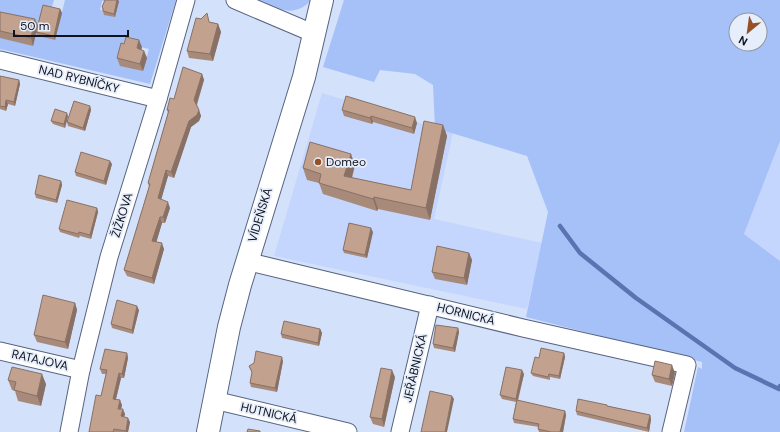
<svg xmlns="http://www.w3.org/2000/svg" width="780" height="432" font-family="'DM Sans',sans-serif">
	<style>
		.built { fill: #c4d6fd }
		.green { fill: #a6c0f8; fill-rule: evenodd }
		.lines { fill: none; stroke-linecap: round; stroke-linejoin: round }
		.stream { stroke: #5a74b2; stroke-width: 4.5 }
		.minor-casing { stroke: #576480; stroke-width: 19 }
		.major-casing { stroke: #576480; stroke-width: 24 }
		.minor { stroke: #fff; stroke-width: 17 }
		.major { stroke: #fff; stroke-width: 22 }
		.wall { fill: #a88a7b }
		.shaded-wall { fill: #887164 }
		.building { fill: #c3a18f; stroke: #887164 }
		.poi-dot { fill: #965027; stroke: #e7eefb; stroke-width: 1.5 }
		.labels { text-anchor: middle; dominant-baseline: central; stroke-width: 3.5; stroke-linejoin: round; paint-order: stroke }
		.street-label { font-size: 12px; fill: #0e131e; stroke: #e7eefb }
		.poi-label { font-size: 12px; fill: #0e131e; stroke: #e7eefb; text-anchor: start }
	</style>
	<rect width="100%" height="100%" fill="#d4e1fb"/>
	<g class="built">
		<path d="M322,93L453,133L434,219L542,243L527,309L274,256Z"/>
		<path d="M780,141V261L744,234Z"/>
	</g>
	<g class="green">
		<path d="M0,0H54L51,10L55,40L65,0H107V2L102,1L100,10L105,11L113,0H176L150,84L0,49ZM38,26L33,45L14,41ZM129,44L149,49L143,71Z"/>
		<path d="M255,0H311C294,20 274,7 255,0Z"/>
		<path d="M344,0H780V141L744,234L780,261V432H684L698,367L702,369V362L526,317L548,212L527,156L435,128L433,85L415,74L380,70L374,82L323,67ZM736,20H760V44H736Z"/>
	</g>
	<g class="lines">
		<path class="stream" d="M560,226L580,253L636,298L735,368L779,389L780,386"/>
		<g class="minor-casing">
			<g id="minor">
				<path d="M235,0L315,34"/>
				<path d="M0,60L158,99"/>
				<path d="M246,261L523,328L687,365L671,432"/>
				<path d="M0,351L81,370"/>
				<path d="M214,400L348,432"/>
				<path d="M69,432L81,370L109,257L158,99L186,0"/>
				<path d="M400,432L430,305"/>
			</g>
		</g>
		<g class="major-casing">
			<path id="major" d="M208,432L229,327L240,285L304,77L322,0"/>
		</g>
		<use href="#minor" class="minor"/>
		<use href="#major" class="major"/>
	</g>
	<g class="wall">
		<path d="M119,1L115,17L104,15L102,7Z"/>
		<path d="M60,9L62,13L55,40L38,36L36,33L33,46L0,38V12L38,26Z"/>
		<path d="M210,22L218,24L221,32L213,61L189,58L187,51Z"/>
		<path d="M142,47L141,50L144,51L147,58L143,71L120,66L117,58Z"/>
		<path d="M202,74L204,80L197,105L201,116L199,121L191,127L174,178L168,176L161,199L170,208L165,223H162L156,242L164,249L154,284L127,276L124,270L149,187L148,183L168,113L167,110L174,99Z"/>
		<path d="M0,76L19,80L20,84L15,106L8,104L6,111L0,109Z"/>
		<path d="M90,106L91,110L85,131L68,126L67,122Z"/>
		<path d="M342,110L417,123L414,134L373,122L372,124L344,116Z"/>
		<path d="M68,116L65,128L53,124L51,121Z"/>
		<path d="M443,125L447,136L430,220L378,209L377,211L323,194L319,183L307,180L303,168L355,165L352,178L411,190Z"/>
		<path d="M112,164L106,185L76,176L75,172Z"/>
		<path d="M61,181L62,185L57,203L36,198L35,194Z"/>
		<path d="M97,208L98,212L91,239L80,236L79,238L60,232L59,229Z"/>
		<path d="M373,232L367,258L344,253L343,250Z"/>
		<path d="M469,253L472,260L467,285L435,279L432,272Z"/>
		<path d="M75,303L77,310L68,349L37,342L34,335Z"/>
		<path d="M139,310L133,334L112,328L111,324Z"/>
		<path d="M458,328L459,332L455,352L434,348L433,344Z"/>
		<path d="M320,329L322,333L319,346L282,338L281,334Z"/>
		<path d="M127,353L128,358L124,378H121L116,399L122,405L121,409L125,414L124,417L130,422L128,432H89L101,396L106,374H102L100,369Z"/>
		<path d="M564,353L565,357L560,379L550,377V380L533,376L531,373L539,358Z"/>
		<path d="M283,361L277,392L251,387L250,383L252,373L249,366Z"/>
		<path d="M675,373L672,386L655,382L652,375Z"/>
		<path d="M524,374L518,401L565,411L566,415L563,432H539L538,429L539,427L514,423L513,419L516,402L502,399L500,395Z"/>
		<path d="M395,377L384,427L373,424L370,417Z"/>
		<path d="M8,380L46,384L41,406L18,401L15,391L12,390Z"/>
		<path d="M608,406L650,415L651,419L649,432L577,415L576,411Z"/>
	</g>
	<g class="shaded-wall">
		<path d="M117,0H118L119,1L115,17L114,14Z"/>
		<path d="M60,9L62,13L55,40L54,36Z"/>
		<path d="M35,19L38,26L33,46L31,38Z"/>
		<path d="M218,24L221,32L213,61L210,54Z"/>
		<path d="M139,40L142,47L140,55L137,48Z"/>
		<path d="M144,51L147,58L143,71L140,64Z"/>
		<path d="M202,74L204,80L196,106L194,100Z"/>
		<path d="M19,80L20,84L15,106L14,102Z"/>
		<path d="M6,100L8,104L6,111L5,107Z"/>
		<path d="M90,106L91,110L85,131L83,128Z"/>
		<path d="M199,110L201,116L199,121L191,127L174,178L171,172L189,121Z"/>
		<path d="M67,113L68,116L65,128L64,124Z"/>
		<path d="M371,116L373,122L372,124L370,118Z"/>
		<path d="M415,117L417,123L414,134L412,128Z"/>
		<path d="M443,125L447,136L430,220L426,208Z"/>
		<path d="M351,154L355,165L349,188L344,176Z"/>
		<path d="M110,161L112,164L106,185L104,181Z"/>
		<path d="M166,170L168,176L160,204L158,198Z"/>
		<path d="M61,181L62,185L57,203L56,200Z"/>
		<path d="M374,197L378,209L377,211L373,199Z"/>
		<path d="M168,202L170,208L165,223L163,217Z"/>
		<path d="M97,208L98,212L91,239L90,235Z"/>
		<path d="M160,217L162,223L155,247L152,241Z"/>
		<path d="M371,228L373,232L367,258L365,255Z"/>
		<path d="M162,243L164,249L154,284L152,278Z"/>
		<path d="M469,253L472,260L467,285L464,278Z"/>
		<path d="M75,303L77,310L68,349L65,342Z"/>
		<path d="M137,306L139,310L133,334L132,330Z"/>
		<path d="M458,328L459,332L455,352L453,348Z"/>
		<path d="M320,329L322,333L319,346L318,343Z"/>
		<path d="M127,353L128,358L124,378L122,374Z"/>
		<path d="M564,353L565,357L560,379L559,376Z"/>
		<path d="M282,357L283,361L277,392L275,388Z"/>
		<path d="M672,365L675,373L672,386L669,379Z"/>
		<path d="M392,370L395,377L384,427L382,419Z"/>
		<path d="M522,370L524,374L517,402L516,399Z"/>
		<path d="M119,373L121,378L115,403L113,399Z"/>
		<path d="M42,374L46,384L41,406L37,396Z"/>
		<path d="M452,396L454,399L447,432H445Z"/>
		<path d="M120,400L122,405L120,413L118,409Z"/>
		<path d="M123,409L125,414L123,421L121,416Z"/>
		<path d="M565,411L566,415L563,432H560Z"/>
		<path d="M650,415L651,419L649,432L647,428Z"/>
		<path d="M128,418L130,422L128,432H126Z"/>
	</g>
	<g class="building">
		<path d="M105,0H117L114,14L103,11V8L102,7Z"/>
		<path d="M43,5L60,9L54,36L36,32Z"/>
		<path d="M0,12L35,19L31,38L0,31Z"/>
		<path d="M207,13L209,22L218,24L210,54L187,51L196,18L201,19Z"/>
		<path d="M126,37L139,40L137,48L144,51L140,64L117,58L121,43L124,44Z"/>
		<path d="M183,67L202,74L194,100L199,110L197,115L189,121L171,172L166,170L158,198L168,202L163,217H160L152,241L162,243L152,278L124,270L150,184L148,183L169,110H167L170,98L174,99Z"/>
		<path d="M0,76L19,80L14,102L6,100L5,107L0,106Z"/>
		<path d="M346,96L415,117L412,128L371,116L370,118L342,110Z"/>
		<path d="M74,101L90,106L83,128L67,122Z"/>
		<path d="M55,109L67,113L64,124L51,121Z"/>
		<path d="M424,121L443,125L426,208L374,197L373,199L319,183L321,174L303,168L310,142L351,154L344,176L411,190Z"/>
		<path d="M81,152L110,161L104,181L75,172Z"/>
		<path d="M39,175L61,181L56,200L35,194Z"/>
		<path d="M67,200L97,208L90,235L79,232L78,234L59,229Z"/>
		<path d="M349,223L371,228L365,255L343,250Z"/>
		<path d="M437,246L469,253L464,278L432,272Z"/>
		<path d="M43,295L75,303L65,342L34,335Z"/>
		<path d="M117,300L137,306L132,330L111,324Z"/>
		<path d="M284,321L320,329L318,343L281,334Z"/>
		<path d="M436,325L458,328L453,348L433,344Z"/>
		<path d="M541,348L564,353L559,376L549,374L548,377L531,373L535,357L539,358Z"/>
		<path d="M105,349L127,353L122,374L119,373L113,399L120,400L118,409H123L121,416L128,418L126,431L114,429L113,432H89L96,395L101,396L107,370L100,369Z"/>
		<path d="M256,351L282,357L275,388L250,383L252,372L249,366L254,363Z"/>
		<path d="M655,361L672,365L669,379L652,375Z"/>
		<path d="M12,367L42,374L37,396L14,390L16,382L8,380Z"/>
		<path d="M506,367L522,370L516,399L500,395Z"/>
		<path d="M381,368L392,370L382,419L370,417Z"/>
		<path d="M430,391L452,396L445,432H421Z"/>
		<path d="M578,399L607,405V406L650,415L647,428L576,411Z"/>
		<path d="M517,400L565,411L560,432H551L538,429L539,424L513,419Z"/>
		<path d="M248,429L260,431V432H247Z"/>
	</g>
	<circle class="poi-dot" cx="318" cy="162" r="4"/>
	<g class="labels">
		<g class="street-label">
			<text transform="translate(79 79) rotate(14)">NAD RYBNÍČKY</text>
			<text transform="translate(122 215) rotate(-73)">ŽIŽKOVA</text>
			<text transform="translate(260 215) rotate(-73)">VÍDEŇSKÁ</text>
			<text transform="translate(466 314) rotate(14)">HORNICKÁ</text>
			<text transform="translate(40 360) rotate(13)">RATAJOVA</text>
			<text transform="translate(415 368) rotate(-77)">JEŘÁBNICKÁ</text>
			<text transform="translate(269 413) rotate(13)">HUTNICKÁ</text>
		</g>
		<g class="poi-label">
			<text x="326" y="162">Domeo</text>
		</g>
	</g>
	<g transform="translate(748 32) rotate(209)"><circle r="19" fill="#e7eefb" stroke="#9096a3"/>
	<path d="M0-3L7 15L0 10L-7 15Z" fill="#965027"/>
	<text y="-6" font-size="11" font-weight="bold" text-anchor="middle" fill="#0e131e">N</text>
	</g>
	<path d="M14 30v6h114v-6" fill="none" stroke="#0e131e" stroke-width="2"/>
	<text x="20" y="30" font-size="12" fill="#0e131e" stroke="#e7eefb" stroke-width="3" paint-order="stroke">50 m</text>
</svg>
